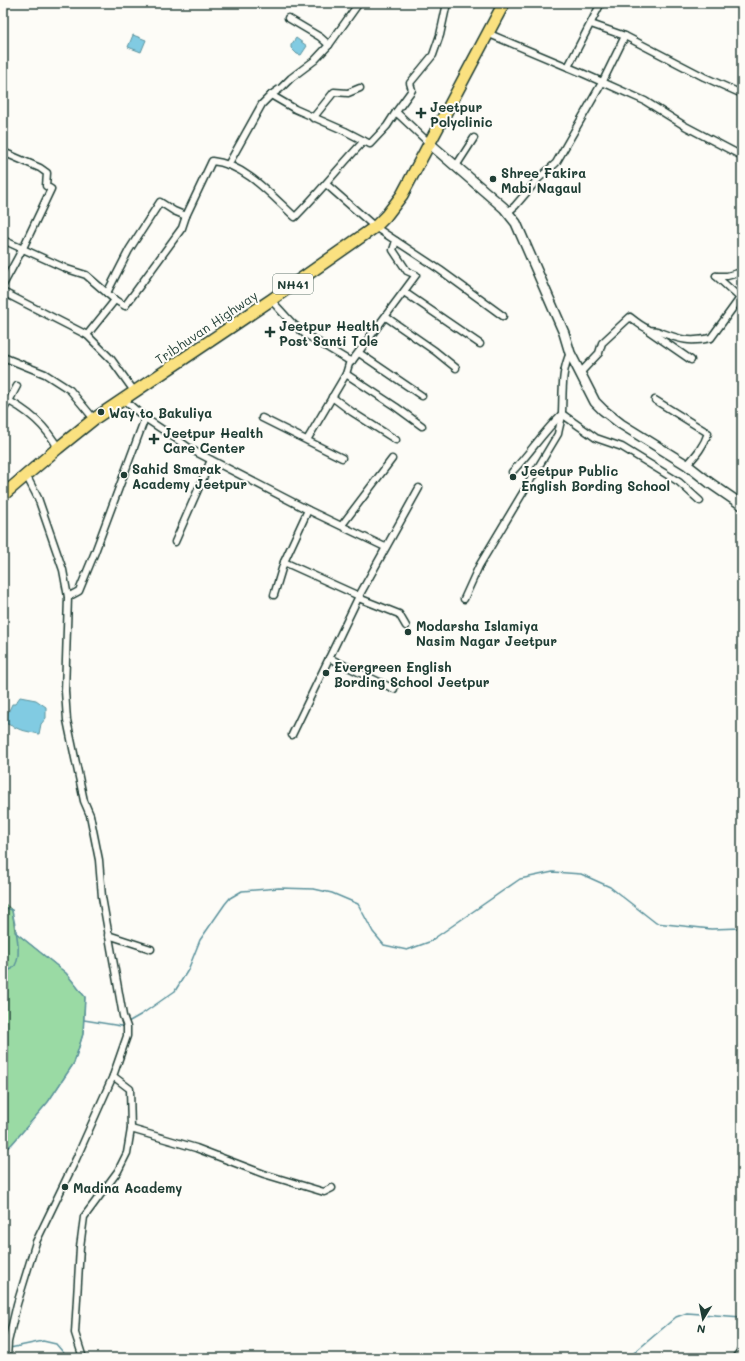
<svg xmlns="http://www.w3.org/2000/svg" width="745" height="1361" font-family="Mali,sans-serif">
	<style>
		.green { fill: #9adaa4; stroke: #5c8c6c }
		.water { fill: #81cbe2; stroke: #5a929c }
		.lines { fill: none; stroke-linecap: round; stroke-linejoin: round }
		.stream { stroke: #5a929c; stroke-width: 1.5 }
		.street-casing { stroke: #1f3d34; stroke-width: 9 }
		.secondary-casing { stroke: #1f3d34; stroke-width: 12 }
		.highway-casing { stroke: #1f3d34; stroke-width: 14 }
		.street { stroke: #fdfcf7; stroke-width: 6 }
		.secondary { stroke: #fdfcf7; stroke-width: 9 }
		.highway { stroke: #fae180; stroke-width: 11 }
		.poi-dot { fill: #1f3d34; stroke: #fdfcf7; stroke-width: 1.5 }
		.labels { text-anchor: middle; dominant-baseline: central; stroke-width: 4; stroke-linejoin: round; paint-order: stroke }
		.shield { fill: #fdfcf7; stroke: #62766e; stroke-width: 1 }
		.shield-label { font-size: 12px; font-weight: bold; fill: #1f3d34 }
		.poi-label { font-size: 13px; font-weight: bold; fill: #1f3d34; stroke: #fdfcf7; text-anchor: start }
		.street-label { font-size: 13px; fill: #1f3d34; stroke: #fdfcf7 }
	</style>
	<rect width="100%" height="100%" fill="#fdfcf7"/>
	<filter id="ink" filterUnits="userSpaceOnUse"><feTurbulence type="fractalNoise" baseFrequency=".025" numOctaves="2"/><feDisplacementMap in="SourceGraphic" scale="8" xChannelSelector="R" yChannelSelector="G"/><feConvolveMatrix kernelMatrix="1 2 1 2 8 2 1 2 1" color-interpolation-filters="sRGB"/></filter>
	<g filter="url(#ink)">
		<path class="green" d="M3,902L12,910L15,932L66,973L85,997L83,1034L74,1063L48,1102L12,1144L3,1151Z"/>
		<g class="water">
			<path d="M133,35L146,40L141,52L128,47Z"/>
			<path d="M296,38L307,46L301,55L297,54L291,48V45Z"/>
			<path d="M3,603C6,622 9,642 5,662L3,663Z"/>
			<path d="M20,697L36,700L46,707V718L41,724L39,734L21,730L5,723V719L12,704H15Z"/>
		</g>
		<g class="lines">
			<g class="stream">
				<path d="M3,907L12,910C14,924 25,959 12,969C10,970 6,971 3,972"/>
				<path d="M84,1020L121,1026L125,1024"/>
				<path d="M128,1022L142,1014L175,991L188,970L200,940L225,904L230,898L242,891L279,888L314,889L332,893L358,904L373,932L384,945L407,950L429,942L520,879L553,872L581,874L610,887L656,923L711,929L742,928"/>
				<path d="M3,1151L12,1144L48,1102L74,1063L83,1034L85,997L66,973L15,932"/>
				<path d="M10,1348L43,1341L56,1344L68,1358"/>
				<path d="M628,1358L676,1317L687,1313L742,1317"/>
			</g>
			<g class="street-casing">
				<g id="street">
					<path d="M288,18L320,37L329,45"/>
					<path d="M591,24L625,36L704,77L742,94"/>
					<path d="M487,33L582,73L645,101L685,126L742,156"/>
					<path d="M568,67L601,3"/>
					<path d="M271,95L295,109L345,131L370,144L387,126L396,112"/>
					<path d="M313,118L334,92L348,93L360,88"/>
					<path d="M429,143L396,112L412,90L410,83L433,55L440,35L447,3"/>
					<path d="M3,152L40,168L47,173L46,186L51,189L23,248L3,285"/>
					<path d="M228,165L262,104L271,95L281,88L291,78L315,60L329,45L359,3"/>
					<path d="M456,166L474,138"/>
					<path d="M326,184L375,227L440,270L503,316"/>
					<path d="M508,212L515,206L538,179L556,163L603,81L625,36"/>
					<path d="M3,240L67,269L86,275L115,300L125,306L182,228L186,216"/>
					<path d="M716,276H727L742,272"/>
					<path d="M3,292L87,335L111,359L134,391"/>
					<path d="M404,292L480,344"/>
					<path d="M107,293L129,250L160,202L174,211L186,216L212,161C245,164 272,196 295,217C319,193 340,166 364,141"/>
					<path d="M271,300L292,323L305,334L348,360L352,361L416,275L407,271L393,250L396,241"/>
					<path d="M386,317L435,351L456,368"/>
					<path d="M649,331L691,360"/>
					<path d="M87,335L115,300"/>
					<path d="M359,353L422,396"/>
					<path d="M3,357L45,374L70,390L94,419"/>
					<path d="M581,372L599,353L602,343L630,317C635,321 641,326 648,329C650,331 654,330 657,331C679,339 687,343 711,338L740,298L716,276"/>
					<path d="M346,374L396,407L422,426"/>
					<path d="M332,397L352,412L396,440"/>
					<path d="M3,398C26,409 46,426 58,448"/>
					<path d="M123,399L145,418L178,440L192,450L308,510L385,547"/>
					<path d="M655,400L708,433C704,446 696,455 687,465"/>
					<path d="M3,410L9,401L17,386"/>
					<path d="M262,418L342,458"/>
					<path d="M307,440L346,374L349,364L352,361"/>
					<path d="M512,472C530,453 543,432 562,414L596,438L622,447L679,482L700,501"/>
					<path d="M26,475L38,498L63,570L68,597L65,691L67,720L84,801L90,815L99,860L102,897L123,1016L127,1027V1036L113,1076L130,1089L131,1129L127,1153L118,1171L84,1217L80,1247L75,1333L83,1358"/>
					<path d="M342,525L392,459"/>
					<path d="M175,542L211,460"/>
					<path d="M284,562L359,596L361,599L399,614L406,626"/>
					<path d="M274,595L284,562L308,510"/>
					<path d="M68,597L79,591L95,552L145,418"/>
					<path d="M464,599L479,566L558,434C559,427 562,420 562,412C563,392 561,372 570,353"/>
					<path d="M329,658L394,689"/>
					<path d="M292,735L359,596L419,488"/>
					<path d="M108,935L151,949"/>
					<path d="M131,1129L196,1148L264,1174L324,1192L332,1188"/>
					<path d="M7,1358L8,1342L17,1304L36,1242L76,1159L113,1076"/>
					<path d="M735,1358L742,1349"/>
				</g>
			</g>
			<g class="secondary-casing">
				<path id="secondary" d="M429,143L504,208L516,223L564,333L570,353L595,402L603,410L621,424L687,465L710,483L742,505"/>
			</g>
			<g class="highway-casing">
				<path id="highway" d="M3,495L58,448L94,419L271,300L375,227L386,216L402,195L504,3"/>
			</g>
			<use href="#street" class="street"/>
			<use href="#secondary" class="secondary"/>
			<use href="#highway" class="highway"/>
		</g>
	</g>
	<g class="poi-dot">
		<path d="M419 107h4v4h4v4h-4v4h-4v-4h-4v-4h4z"/>
		<circle cx="493" cy="179" r="4"/>
		<path d="M268 326h4v4h4v4h-4v4h-4v-4h-4v-4h4z"/>
		<circle cx="101" cy="412" r="4"/>
		<path d="M152 433h4v4h4v4h-4v4h-4v-4h-4v-4h4z"/>
		<circle cx="124" cy="475" r="4"/>
		<circle cx="513" cy="477" r="4"/>
		<circle cx="408" cy="632" r="4"/>
		<circle cx="326" cy="673" r="4"/>
		<circle cx="65" cy="1187" r="4"/>
	</g>
	<g class="labels">
		<rect class="shield" x="273" y="274" width="40" height="20" rx="3"/>
		<g class="shield-label">
			<text x="293" y="284">NH41</text>
		</g>
		<g class="poi-label">
			<text x="430" y="106">Jeetpur<tspan x="430" dy="15">Polyclinic</tspan></text>
			<text x="501" y="172">Shree Fakira<tspan x="501" dy="15">Mabi Nagaul</tspan></text>
			<text x="279" y="325">Jeetpur Health<tspan x="279" dy="15">Post Santi Tole</tspan></text>
			<text x="109" y="412">Way to Bakuliya</text>
			<text x="163" y="432">Jeetpur Health<tspan x="163" dy="15">Care Center</tspan></text>
			<text x="132" y="468">Sahid Smarak<tspan x="132" dy="15">Academy Jeetpur</tspan></text>
			<text x="521" y="470">Jeetpur Public<tspan x="521" dy="15">English Bording School</tspan></text>
			<text x="416" y="625">Modarsha Islamiya<tspan x="416" dy="15">Nasim Nagar Jeetpur</tspan></text>
			<text x="334" y="666">Evergreen English<tspan x="334" dy="15">Bording School Jeetpur</tspan></text>
			<text x="73" y="1187">Madina Academy</text>
		</g>
		<g class="street-label">
			<text transform="translate(206 327) rotate(-34)">Tribhuvan Highway</text>
		</g>
	</g>
	<rect width="745" height="1361" fill="none" stroke="#fdfcf7" stroke-width="16"/>
	<rect x="8" y="8" width="729" height="1345" fill="none" stroke="#1f3d34" stroke-width="1.5" filter="url(#ink)"/>
	<g transform="translate(703 1319) rotate(190)" stroke="#fdfcf7" stroke-width="3" paint-order="stroke">
	<path d="M0-3L7 15L0 10L-7 15Z" fill="#1f3d34"/>
	<text y="-6" font-size="11" font-weight="bold" text-anchor="middle" fill="#1f3d34">N</text>
	</g>
</svg>
